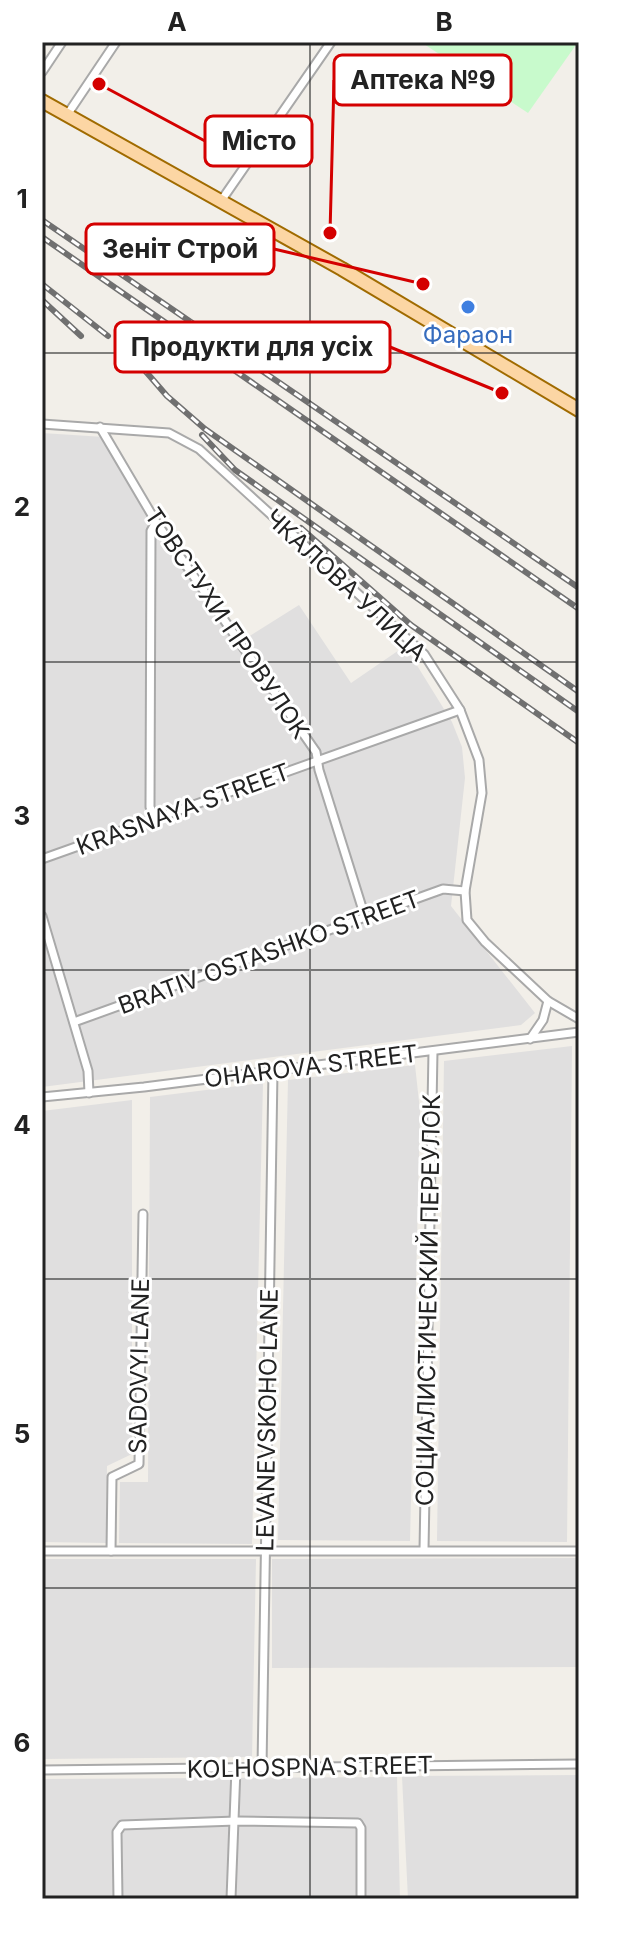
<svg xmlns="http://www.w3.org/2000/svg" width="621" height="1941" font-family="Inter,sans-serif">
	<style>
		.residential { fill: #e0dfdf }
		.park { fill: #c8facc }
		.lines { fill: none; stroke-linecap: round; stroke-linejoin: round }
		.street-casing { stroke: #a9a9a9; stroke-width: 11 }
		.primary-casing { stroke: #a06b00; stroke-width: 16 }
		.street { stroke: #fff; stroke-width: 7 }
		.primary { stroke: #fcd6a4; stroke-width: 12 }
		.rail-casing { stroke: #707070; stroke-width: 6 }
		.rail { stroke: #fff; stroke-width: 3; stroke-dasharray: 9; stroke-linecap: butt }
		.grid { fill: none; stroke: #222; stroke-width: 2; stroke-opacity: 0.55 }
		.shop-dot { fill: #3f7fe0; stroke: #fff; stroke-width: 3 }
		.labels { text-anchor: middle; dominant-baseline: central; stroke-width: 6; stroke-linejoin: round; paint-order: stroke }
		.shop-label { font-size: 24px; fill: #366cbe; stroke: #fff }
		.street-label { font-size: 24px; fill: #222; stroke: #fff }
		.leader { fill: none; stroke: #d40000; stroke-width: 3 }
		.callout-dot { fill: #d40000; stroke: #fff; stroke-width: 3 }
		.callout { fill: #fff; stroke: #d40000; stroke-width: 3 }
		.callout-label { font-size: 26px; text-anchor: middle; font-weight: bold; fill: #222 }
		.neatline { fill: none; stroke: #222; stroke-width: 3 }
		.grid-label { font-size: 26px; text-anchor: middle; font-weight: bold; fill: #222 }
	</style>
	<rect width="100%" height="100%" fill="#f2efe9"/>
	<g class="residential">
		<path d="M42,433L104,437L237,644L299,605L351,683L405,646L452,722L462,747L465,778L451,906L535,1013L521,1025L42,1087Z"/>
		<path d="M572,1046L567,1542L437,1541L444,1061Z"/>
		<path d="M415,1065L420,1111L410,1541L278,1540L288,1080Z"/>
		<path d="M263,1083L252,1544L119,1543L120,1482H148L150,1097Z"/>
		<path d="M132,1100V1454L107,1466L106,1543L42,1542V1111Z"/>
		<path d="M579,1558V1755L577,1667L272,1668V1559Z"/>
		<path d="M42,1559H256L252,1757L42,1759Z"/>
		<path d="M579,1775V1899H408L402,1776Z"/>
		<path d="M397,1777L400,1899H42V1779Z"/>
	</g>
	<path class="park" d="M421,42H578L528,113Z"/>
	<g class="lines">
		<g class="street-casing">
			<g id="street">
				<path d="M42,72L62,42"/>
				<path d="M67,115L116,42"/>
				<path d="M221,201L331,42"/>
				<path d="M42,424L169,433L199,449L424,654L460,710L479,760L482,793L465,891L467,920L485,942L548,1001L543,1020L530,1039"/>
				<path d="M100,427L156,522L316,752L319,770L365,917"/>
				<path d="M155,818L150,807L151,531L156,522"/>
				<path d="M42,859L460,710"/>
				<path d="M42,916L88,1071L89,1093"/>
				<path d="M548,1001L579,1019"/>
				<path d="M74,1022L443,889L465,891"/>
				<path d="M42,1097L144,1087L579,1032"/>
				<path d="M424,1550L433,1051"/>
				<path d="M42,1551H579"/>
				<path d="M111,1551L112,1477L139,1464L143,1214"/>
				<path d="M262,1768L273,1071"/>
				<path d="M42,1770L579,1764"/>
				<path d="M118,1899L117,1832L122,1825L236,1821L358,1823L361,1828V1899"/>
				<path d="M231,1899L236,1768"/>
			</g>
		</g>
		<g class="primary-casing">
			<path id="primary" d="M42,101L342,269L579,410"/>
		</g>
		<use href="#street" class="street"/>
		<use href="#primary" class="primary"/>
		<g class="rail-casing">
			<g id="rail">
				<path d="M42,220L579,588"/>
				<path d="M42,237L579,609"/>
				<path d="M42,284L108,336"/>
				<path d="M42,300L81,336"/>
				<path d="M141,366L167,396L205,429L579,692"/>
				<path d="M202,435L235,470L579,712"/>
				<path d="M301,528L411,625L579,743"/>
			</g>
		</g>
		<use href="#rail" class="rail"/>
	</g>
	<path class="grid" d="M310,42V1899M42,353H579M42,662H579M42,970H579M42,1279H579M42,1588H579"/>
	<circle class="shop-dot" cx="468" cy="307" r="8"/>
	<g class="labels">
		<g class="shop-label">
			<text x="468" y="334">Фараон</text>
		</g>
		<g class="street-label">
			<text transform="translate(346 585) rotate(43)">ЧКАЛОВА УЛИЦА</text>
			<text transform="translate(227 623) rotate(56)">ТОВСТУХИ ПРОВУЛОК</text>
			<text transform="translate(183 809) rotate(-20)">KRASNAYA STREET</text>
			<text transform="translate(269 952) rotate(-20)">BRATIV OSTASHKO STREET</text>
			<text transform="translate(311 1066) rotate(-7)">OHAROVA STREET</text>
			<text transform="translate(428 1300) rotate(-89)">СОЦИАЛИСТИЧЕСКИЙ ПЕРЕУЛОК</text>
			<text transform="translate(139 1366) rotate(-89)">SADOVYI LANE</text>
			<text transform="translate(267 1420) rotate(-89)">LEVANEVSKOHO LANE</text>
			<text transform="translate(310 1767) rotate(-1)">KOLHOSPNA STREET</text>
		</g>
	</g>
	<path class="leader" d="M330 233L334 80M99 84L205 141M423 284L274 249M502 393L390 347"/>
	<g class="callout-dot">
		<circle cx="330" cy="233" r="8"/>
		<circle cx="99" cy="84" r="8"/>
		<circle cx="423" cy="284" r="8"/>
		<circle cx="502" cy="393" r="8"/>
	</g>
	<g class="callout">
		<rect x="334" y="55" width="177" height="50" rx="8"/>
		<rect x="205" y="116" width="107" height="50" rx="8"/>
		<rect x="86" y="224" width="188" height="50" rx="8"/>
		<rect x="115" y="322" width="275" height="50" rx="8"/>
	</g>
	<g class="callout-label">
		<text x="423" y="89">Аптека №9</text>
		<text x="259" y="150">Місто</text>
		<text x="180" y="258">Зеніт Строй</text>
		<text x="252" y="356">Продукти для усіх</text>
	</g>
	<rect width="621" height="1941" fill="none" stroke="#ffffff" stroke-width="88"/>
	<rect x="44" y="44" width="533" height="1853" class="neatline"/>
	<g class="grid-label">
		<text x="177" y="31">A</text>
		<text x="444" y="31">B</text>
		<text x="22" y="208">1</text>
		<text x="22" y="516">2</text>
		<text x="22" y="825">3</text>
		<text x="22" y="1134">4</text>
		<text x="22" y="1443">5</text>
		<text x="22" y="1752">6</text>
	</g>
</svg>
